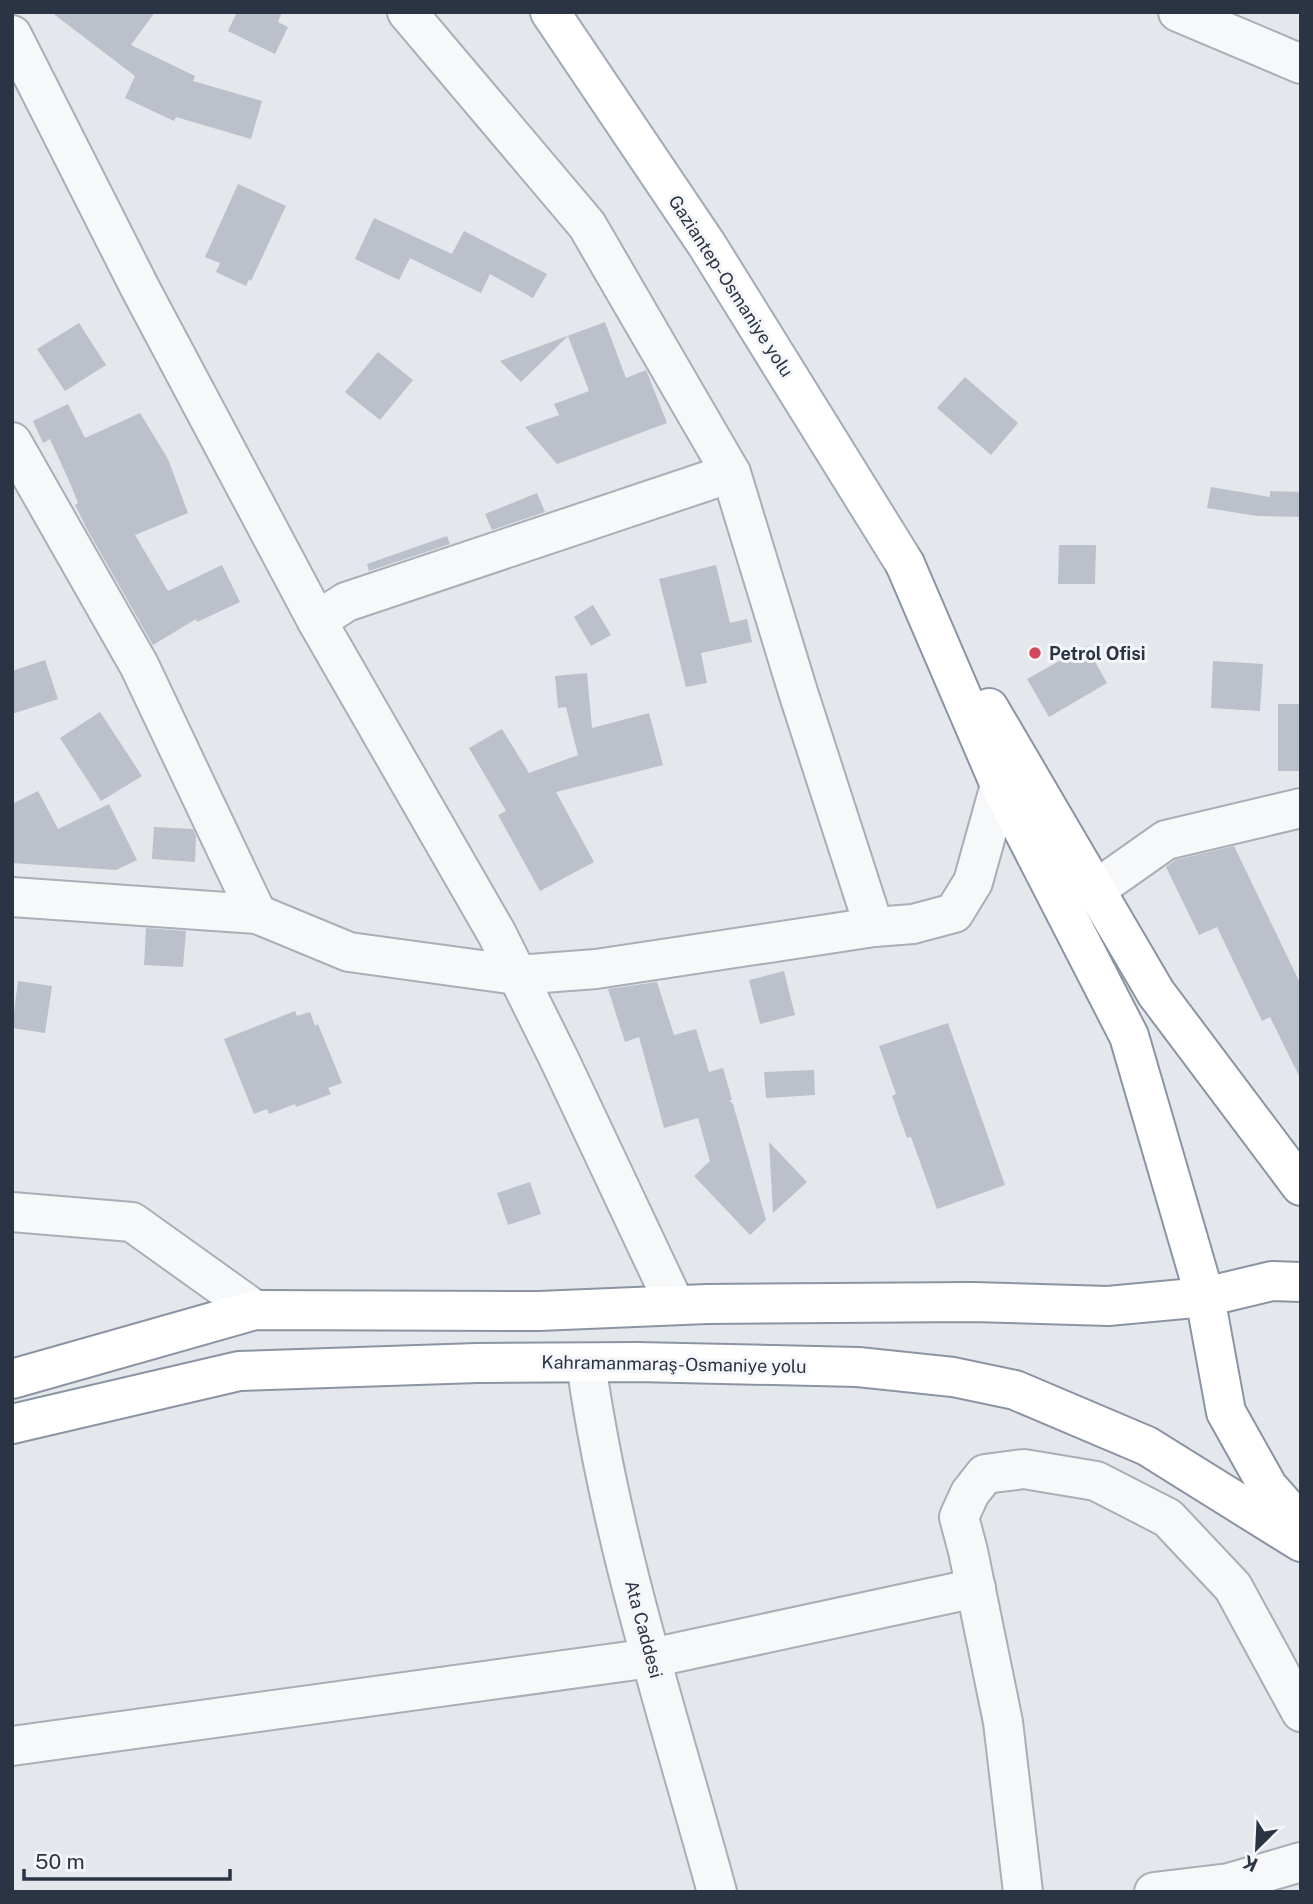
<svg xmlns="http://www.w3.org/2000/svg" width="1313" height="1904" font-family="'Public Sans',sans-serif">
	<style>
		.building { fill: #bbc0ca }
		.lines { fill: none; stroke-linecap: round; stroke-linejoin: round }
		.minor-casing { stroke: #a9aeb7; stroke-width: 42 }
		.major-casing { stroke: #a3abb8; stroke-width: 42 }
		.highway-casing { stroke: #8b94a3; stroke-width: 42 }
		.minor { stroke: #f7f8fa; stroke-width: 38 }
		.major { stroke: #fff; stroke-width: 38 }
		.highway { stroke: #fff; stroke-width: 38 }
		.poi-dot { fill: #d1495b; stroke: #f4f6f9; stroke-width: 2.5 }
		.labels { text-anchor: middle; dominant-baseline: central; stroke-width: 6; stroke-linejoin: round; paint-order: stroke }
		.street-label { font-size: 18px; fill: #2b3445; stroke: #f4f6f9 }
		.poi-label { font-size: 18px; font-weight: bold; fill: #2b3445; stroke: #f4f6f9; text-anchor: start }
	</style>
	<rect width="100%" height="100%" fill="#e4e7ec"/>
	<g class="building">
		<path d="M51,12H155L131,45L195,76L193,81L262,101L251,139L176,117L174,121L125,98L135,76Z"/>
		<path d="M237,12H282L278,22L288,27L275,54L228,31Z"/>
		<path d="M238,184L286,206L251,281L249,279L246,286L216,272L220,263L205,257Z"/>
		<path d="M374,218L452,254L464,231L547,274L533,298L490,274L481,293L410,258L399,280L355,259Z"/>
		<path d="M605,322L626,378L646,370L667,423L557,464L525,427L559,415L554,404L589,391L568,336L521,382L500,361Z"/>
		<path d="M79,323L106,365L65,391L37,349Z"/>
		<path d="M378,352L413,380L380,420L345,392Z"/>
		<path d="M965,377L1018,423L991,455L937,408Z"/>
		<path d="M68,404L85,438L140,413L168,459L188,513L135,535L168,591L222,565L240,602L197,622L196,619L153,645L87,529L75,505L78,503L70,483L50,439L43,443L33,421Z"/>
		<path d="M1211,487L1270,497V491L1301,492V517L1257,516L1207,508Z"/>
		<path d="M537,493L545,512L492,530L485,514Z"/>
		<path d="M447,536L450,544L369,571L367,564Z"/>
		<path d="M1059,545H1096L1095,584H1058Z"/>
		<path d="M716,565L730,623L747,619L752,642L701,653L707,683L686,687L659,579Z"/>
		<path d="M593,605L611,635L591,646L574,617Z"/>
		<path d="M1086,646L1107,683L1049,717L1027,679Z"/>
		<path d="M45,660L58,699L12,714V671Z"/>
		<path d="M1213,661L1263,664L1260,711L1211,708Z"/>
		<path d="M587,673L592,728L649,713L663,765L556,792L594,862L540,891L498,815L506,811L469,748L502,729L529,773L578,755L566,707L558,708L555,676Z"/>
		<rect x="1278" y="704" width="23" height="67"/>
		<path d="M100,712L142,776L101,801L60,738Z"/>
		<path d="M38,791L58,829L109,804L137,860L116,870L12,863V804Z"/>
		<path d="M154,827L193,829L196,836L195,862L152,859Z"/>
		<path d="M1234,846L1301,985V1080L1270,1017L1262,1021L1217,927L1199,935L1166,867L1175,860Z"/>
		<path d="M146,928L186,931L183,967L144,965Z"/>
		<path d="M784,971L795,1015L760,1024L749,980Z"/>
		<path d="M18,981L52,986L45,1033L12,1028Z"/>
		<path d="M657,982L674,1035L696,1029L709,1072L723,1068L732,1100H729L733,1104L766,1220L750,1235L694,1176L710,1161L698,1118L664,1128L639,1037L625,1042L608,989Z"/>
		<path d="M295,1011L297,1016L310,1012L315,1026L318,1024L342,1083L328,1088L331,1094L296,1107L295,1104L269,1114L267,1109L254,1114L224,1039Z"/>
		<path d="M948,1023L1005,1185L937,1209L911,1137L907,1138L892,1096L896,1094L879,1046Z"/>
		<path d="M814,1070L815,1095L766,1098L764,1072Z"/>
		<path d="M769,1142L807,1182L773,1213Z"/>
		<path d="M530,1182L541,1214L508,1225L497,1193Z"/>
	</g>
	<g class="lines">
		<g class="minor-casing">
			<g id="minor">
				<path d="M407,12L587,225L731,473L798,692L874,927"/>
				<path d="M1178,12L1301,64"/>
				<path d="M12,35L140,288L317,621L497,934L560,1061L675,1305"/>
				<path d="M12,442L139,665L257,914"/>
				<path d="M317,621L346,602L731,473"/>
				<path d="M1095,890L1166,840L1301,808"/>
				<path d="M12,897L257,914L349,952L517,975L596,969L874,927L913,924L954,913L973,882L1000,785"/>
				<path d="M12,1212L132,1222L255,1310"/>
				<path d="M586,1363C611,1543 669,1717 717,1892"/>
				<path d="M12,1746L651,1658L976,1588"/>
				<path d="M1023,1892L1003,1722L968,1551L959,1517L970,1493L985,1474L1024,1469L1096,1481L1168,1518L1233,1587L1301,1712"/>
				<path d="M1154,1892L1229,1883L1301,1862"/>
			</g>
		</g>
		<g class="major-casing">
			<path id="major" d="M550,12L707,245L905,564"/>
		</g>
		<g class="highway-casing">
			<g id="highway">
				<path d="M905,564L1000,785L1129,1036L1205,1297L1226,1412L1268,1487L1301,1524"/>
				<path d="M989,708L1156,993L1301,1186"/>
				<path d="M12,1379L255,1310L539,1311L707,1304L972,1302L1108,1306L1205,1297L1272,1281L1301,1282"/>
				<path d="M12,1424L239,1371L477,1363L637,1362L858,1367L953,1377L1015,1390L1147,1446L1301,1542"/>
			</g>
		</g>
		<use href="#minor" class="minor"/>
		<use href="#major" class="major"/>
		<use href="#highway" class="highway"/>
	</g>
	<circle class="poi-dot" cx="1035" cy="653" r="7"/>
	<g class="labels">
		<g class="street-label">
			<text transform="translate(731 286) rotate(57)">Gaziantep-Osmaniye yolu</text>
			<text transform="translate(674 1364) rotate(1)">Kahramanmaraş-Osmaniye yolu</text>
			<text transform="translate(644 1629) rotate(75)">Ata Caddesi</text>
		</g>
		<g class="poi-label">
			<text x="1049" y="653">Petrol Ofisi</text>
		</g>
	</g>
	<rect width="1313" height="1904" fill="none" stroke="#2b3445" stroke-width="28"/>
	<g transform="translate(1257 1848) rotate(204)" stroke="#f4f6f9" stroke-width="5" paint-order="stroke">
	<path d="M0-5L12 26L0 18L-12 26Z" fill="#2b3445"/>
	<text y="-10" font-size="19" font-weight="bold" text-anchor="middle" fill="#2b3445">K</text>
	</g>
	<path d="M24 1869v10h206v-10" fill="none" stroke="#2b3445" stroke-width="3.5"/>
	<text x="35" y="1869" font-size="21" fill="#2b3445" stroke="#f4f6f9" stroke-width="5" paint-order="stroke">50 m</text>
</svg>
